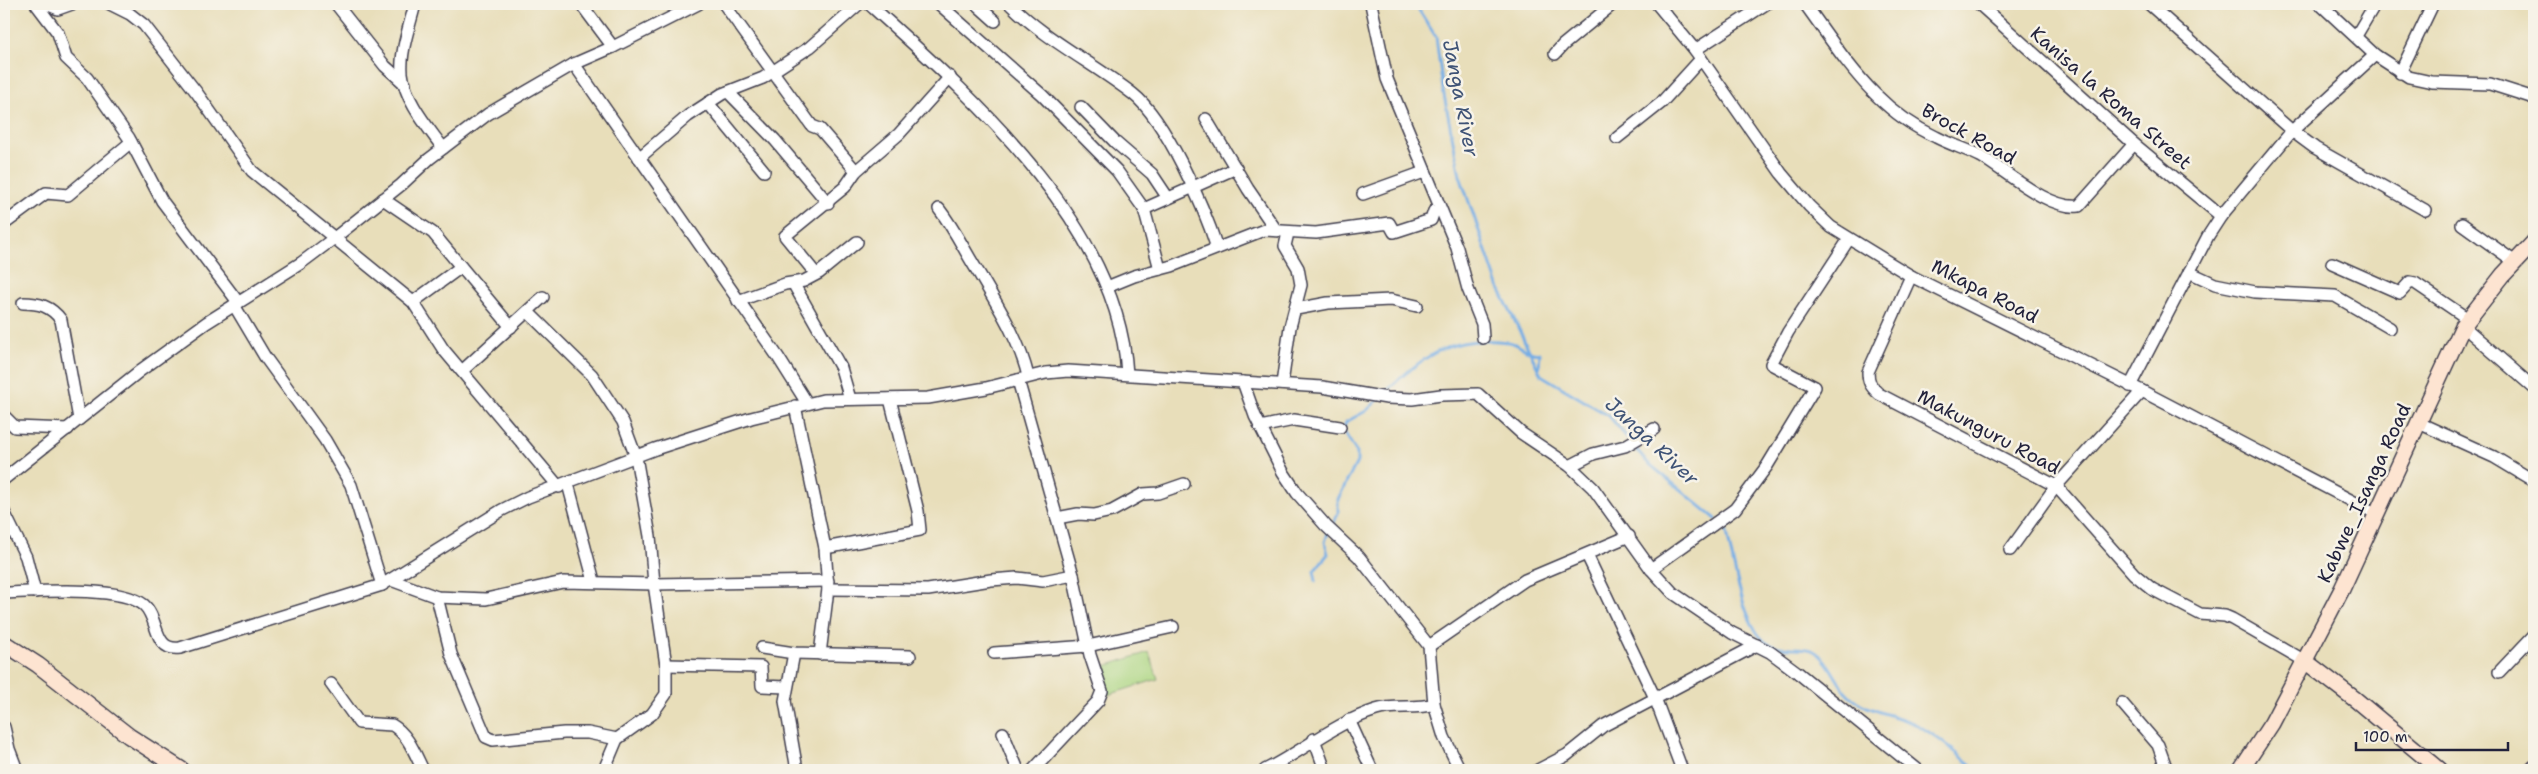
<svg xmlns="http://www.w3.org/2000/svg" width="2538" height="774" font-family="'Shantell Sans',sans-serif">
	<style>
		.green { fill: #abd581; stroke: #667c5e }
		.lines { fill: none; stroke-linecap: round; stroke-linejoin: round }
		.stream { stroke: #75ade5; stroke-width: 3 }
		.street-casing { stroke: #403e4e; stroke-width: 14 }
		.secondary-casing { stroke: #403e4e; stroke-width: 18 }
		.street { stroke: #fff; stroke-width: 11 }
		.secondary { stroke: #fde4d1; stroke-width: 15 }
		.labels { text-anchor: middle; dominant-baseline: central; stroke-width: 5; stroke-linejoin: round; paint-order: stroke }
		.street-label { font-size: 19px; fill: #22223b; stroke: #f7f3e8 }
		.water-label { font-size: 20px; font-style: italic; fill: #3f5376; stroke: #f7f3e8 }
	</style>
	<rect width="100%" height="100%" fill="#f7f3e8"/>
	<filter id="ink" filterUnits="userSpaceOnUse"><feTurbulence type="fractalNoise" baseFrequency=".02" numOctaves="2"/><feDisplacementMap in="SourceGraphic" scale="10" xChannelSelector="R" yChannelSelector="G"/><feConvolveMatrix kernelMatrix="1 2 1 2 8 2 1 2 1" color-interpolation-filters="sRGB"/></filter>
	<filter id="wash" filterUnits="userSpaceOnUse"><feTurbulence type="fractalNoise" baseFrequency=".0096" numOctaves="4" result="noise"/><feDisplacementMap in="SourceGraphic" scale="20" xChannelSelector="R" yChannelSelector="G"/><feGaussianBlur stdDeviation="1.12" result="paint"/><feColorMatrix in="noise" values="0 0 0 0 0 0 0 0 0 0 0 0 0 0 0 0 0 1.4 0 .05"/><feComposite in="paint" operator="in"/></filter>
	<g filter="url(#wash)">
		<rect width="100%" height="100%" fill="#e8deba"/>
		<path class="green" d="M1149,652L1158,679L1108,695L1099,668Z"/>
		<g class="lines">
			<g class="stream">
				<path d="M1415,4L1436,37L1443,90L1460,176L1498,286L1541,375L1609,416L1629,440"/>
				<path d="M1384,394C1421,356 1453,334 1508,342C1519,343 1530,356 1540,353L1539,368"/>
				<path d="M1633,445L1647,462L1716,519"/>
				<path d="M1721,523L1726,528C1732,554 1743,634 1771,645C1784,650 1802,646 1812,650C1830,659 1835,681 1848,694C1863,711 1897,715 1917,725C1931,732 1964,759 1977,770"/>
				<path d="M1332,528L1338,513V499L1357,462V453L1343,430L1346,422L1366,411L1378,400"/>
				<path d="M1316,581L1314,571L1328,554L1325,542L1328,533"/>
			</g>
		</g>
	</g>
	<g filter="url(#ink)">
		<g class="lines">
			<g class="street-casing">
				<g id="street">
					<path d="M36,4L58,33L66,58L87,78L129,138L162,201L238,302"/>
					<path d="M46,4L58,9L72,4"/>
					<path d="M110,4L130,14L144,25L197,93L252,171L413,302L443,349L559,487"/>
					<path d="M336,4L385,66L405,84"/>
					<path d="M415,4C410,25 400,51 402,73C405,101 427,126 443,148"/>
					<path d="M581,4L613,47"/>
					<path d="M724,4L812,126L820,129L856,171"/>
					<path d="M869,4C972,97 1119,225 1127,374"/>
					<path d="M939,4L1042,95L1117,171L1144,209L1160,269"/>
					<path d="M976,4L995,21"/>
					<path d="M1010,4C1046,40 1093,63 1133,94C1166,120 1204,207 1217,248"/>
					<path d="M1371,4L1387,79L1457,248L1468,289L1482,324L1483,338"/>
					<path d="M1657,4L1695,50L1781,173L1809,206L1831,227L1911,276L2142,391L2377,514"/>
					<path d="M1805,4C1827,34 1848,67 1875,94C1893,112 1914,127 1936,137C1951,145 1967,149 1982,157C2007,172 2049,210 2079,206L2134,144"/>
					<path d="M1979,4L2134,144L2221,216"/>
					<path d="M2149,4L2292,131L2315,148L2425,210"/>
					<path d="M2320,4L2375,55L2409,77L2432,82L2490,84L2534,98"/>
					<path d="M2356,36L2375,4"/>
					<path d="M1695,50L1766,4"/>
					<path d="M1555,54L1563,45L1613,4"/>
					<path d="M574,64L778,357L807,403"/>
					<path d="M2400,73L2433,4"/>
					<path d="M728,92L775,140L828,203"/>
					<path d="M708,103L764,171"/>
					<path d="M1081,107L1115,142L1152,174L1168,198"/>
					<path d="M1206,119L1248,189L1276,230"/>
					<path d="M1617,138L1661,103L1701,59"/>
					<path d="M639,158L688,116L722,94L763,78L810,47L859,4"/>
					<path d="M1363,194L1424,172"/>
					<path d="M383,199L433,233L511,327"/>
					<path d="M939,209C956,231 965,252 980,275C999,308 1019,339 1028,376"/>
					<path d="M1144,209L1236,168"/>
					<path d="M4,224L46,193L68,195L131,142"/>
					<path d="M2462,224L2515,262"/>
					<path d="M2332,263L2400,293L2410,282L2415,283L2468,319"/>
					<path d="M2189,272L2215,284L2255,292L2335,296L2390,328"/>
					<path d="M816,274L785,236L845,187L856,171L899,134L950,77"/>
					<path d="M1911,276L1868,372C1868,382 1871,387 1879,394L2056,486L2134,574L2152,589L2200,614L2225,616L2232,619L2305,661"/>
					<path d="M793,283L841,368L850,399"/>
					<path d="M1107,287L1134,276L1172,266L1264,230L1316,233L1389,223L1394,232L1431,220L1434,211L1439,209"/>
					<path d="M738,301L785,284L804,281L819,273L857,242"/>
					<path d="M413,302L461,267"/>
					<path d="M23,303C39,303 51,306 61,320L79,419"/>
					<path d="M234,305L265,357L325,440L351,485L382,585"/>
					<path d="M1296,309L1328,303L1391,300L1417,306"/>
					<path d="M528,312L592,375L623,422L636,457L650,536L654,584L666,665V694L652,714L617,739L604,770"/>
					<path d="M2463,326L2534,388"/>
					<path d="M462,371L543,297"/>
					<path d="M1018,380L1073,575L1090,655L1102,691L1098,701L1033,770"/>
					<path d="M1243,382L1255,416L1283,472L1297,493L1326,526L1359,557L1429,646L1434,704L1444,737L1460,770"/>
					<path d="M1282,384L1290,327L1301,285L1298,268L1285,246L1288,233"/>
					<path d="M2130,386L2208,236L2221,216L2292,131L2375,55"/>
					<path d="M795,406L825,548L828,589L820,654"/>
					<path d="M4,416L15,427L68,429"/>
					<path d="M2419,423L2494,457L2534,481"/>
					<path d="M1260,427L1294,420L1340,427"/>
					<path d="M1570,466L1593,454L1625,446L1654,429"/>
					<path d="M4,479L141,370L206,323L301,263L333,239L401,185L429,159L488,114L574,64L613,47L698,4"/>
					<path d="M568,484L594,581"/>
					<path d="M4,512L26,557L35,592"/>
					<path d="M1057,518L1078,514L1094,515L1112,511L1143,494L1158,493L1184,484"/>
					<path d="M825,548L920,530L918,511L890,399"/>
					<path d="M2010,550L2056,486L2142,391"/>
					<path d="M1587,555L1655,698L1682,770"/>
					<path d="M1651,569L1735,509L1767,466L1815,387L1771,364L1788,332L1849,239"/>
					<path d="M391,580L437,597L486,599L563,582L654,584L828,581"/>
					<path d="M828,589L928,590L991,580L1017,578L1043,581L1073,575"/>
					<path d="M4,593C36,592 119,585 144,605C159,618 153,652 180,648L382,585L502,510L528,497L655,449L751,418L823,400L928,398L986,388L1046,373L1068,371L1322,387L1387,398L1412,399L1441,395L1478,394L1521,433L1570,466L1593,488L1651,569L1673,593L1732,633L1770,652L1797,672L1918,770"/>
					<path d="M437,597L451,654L486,737L493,740L564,733H588L617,739"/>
					<path d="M1429,646L1525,580L1629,536"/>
					<path d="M762,648L794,653L910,656"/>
					<path d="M794,653L785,701L797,770"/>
					<path d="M994,653L1088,646L1173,627"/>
					<path d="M666,665L761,667L762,686L786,687"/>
					<path d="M2499,672L2534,635"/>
					<path d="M331,684L359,723L392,725C408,734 415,754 423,770"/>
					<path d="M2122,703L2158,745L2167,770"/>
					<path d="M1349,720L1372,770"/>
					<path d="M4,727L9,749L17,770"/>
					<path d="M1003,733L1018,770"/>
					<path d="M1314,739L1325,770"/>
					<path d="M1265,770C1303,751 1335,723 1376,710C1395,704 1415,710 1434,704"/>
					<path d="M1538,770L1567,755L1603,726L1757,645"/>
					<path d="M2530,770L2534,766"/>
				</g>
			</g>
			<g class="secondary-casing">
				<g id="secondary">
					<path d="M4,643L38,665L129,736L182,770"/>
					<path d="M2305,661L2356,700L2440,770"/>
					<path d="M2241,770L2272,723L2342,589L2463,326L2503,275L2534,242"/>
				</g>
			</g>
			<use href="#street" class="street"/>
			<use href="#secondary" class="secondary"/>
		</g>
	</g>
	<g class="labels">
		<g class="street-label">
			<text transform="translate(2111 98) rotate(41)">Kanisa la Roma Street</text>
			<text transform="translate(1969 134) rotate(29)">Brock Road</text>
			<text transform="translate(1985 291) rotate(27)">Mkapa Road</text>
			<text transform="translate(1989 432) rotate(28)">Makunguru Road</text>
			<text transform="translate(2364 493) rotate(-65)">Kabwe_Isanga Road</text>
		</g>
		<g class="water-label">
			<text transform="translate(1461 98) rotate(79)">Janga River</text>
			<text transform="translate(1652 441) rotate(43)">Janga River</text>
		</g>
	</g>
	<rect width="2538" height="774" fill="none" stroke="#f7f3e8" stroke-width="20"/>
	<path d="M2356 742v8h152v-8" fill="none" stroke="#22223b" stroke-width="2.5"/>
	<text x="2363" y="742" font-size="15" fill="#22223b" stroke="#f7f3e8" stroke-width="4" paint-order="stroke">100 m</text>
</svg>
